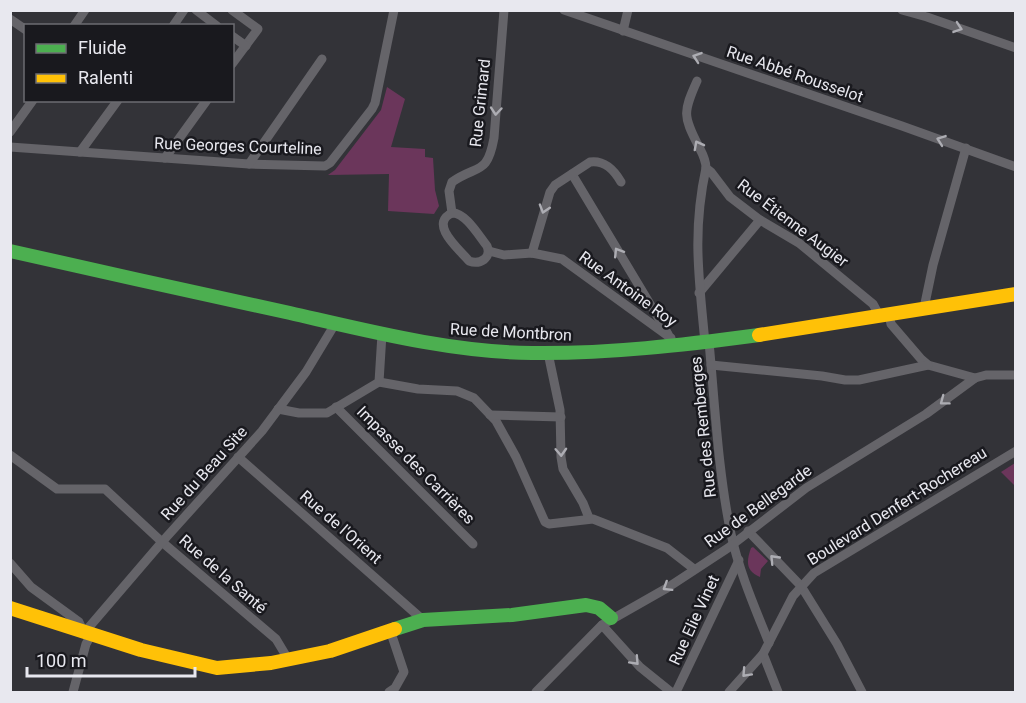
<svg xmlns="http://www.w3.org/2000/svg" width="1026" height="703" font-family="Roboto,sans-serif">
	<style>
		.green { fill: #6b365b }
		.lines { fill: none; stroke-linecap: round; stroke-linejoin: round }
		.street { stroke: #656469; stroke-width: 9 }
		.fast { stroke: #4caf50; stroke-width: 14 }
		.slow { stroke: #ffc107; stroke-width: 14 }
		.oneway { stroke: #adadb3 }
		.labels { text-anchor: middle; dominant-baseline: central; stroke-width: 5; stroke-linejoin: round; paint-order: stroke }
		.street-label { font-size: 16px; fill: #e8e8ef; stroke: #19191e }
	</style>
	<rect width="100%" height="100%" fill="#333338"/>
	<g class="green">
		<path d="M387,87L405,99L391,147L425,149V157L433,158L435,190L439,206L434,214L388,211L389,174L328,175L335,170L381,110Z"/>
		<path d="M1015,463V486L1001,472Z"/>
		<path d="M753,547L768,561L761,569L760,577C746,571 746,562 751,548Z"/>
	</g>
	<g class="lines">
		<g class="street">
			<path d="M196,10L217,26"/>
			<path d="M232,10L258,29L232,64"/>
			<path d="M564,10L902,126L1016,167"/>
			<path d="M902,10L927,17L1016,48"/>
			<path d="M10,19L26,30"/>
			<path d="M74,26L85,10"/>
			<path d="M173,26L184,10"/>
			<path d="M623,31L628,10"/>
			<path d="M232,36L246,46"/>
			<path d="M697,81C683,112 683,116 698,145C702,153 706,159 706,168L711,172L730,197L760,220L799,243L873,304L879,315"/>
			<path d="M10,132L33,100"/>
			<path d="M10,147L249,164L325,166L330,163L372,109L375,103L394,10"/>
			<path d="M80,152L118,100"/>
			<path d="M165,158L207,100"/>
			<path d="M249,164L322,59"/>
			<path d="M572,174L668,334"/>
			<path d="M452,213L449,191L452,182C478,164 487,176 494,138L504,10"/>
			<path d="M452,213C465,212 479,236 487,246C492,258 480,265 469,261C460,250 428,224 452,213Z"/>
			<path d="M489,251L504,255L532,253L562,259L671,338"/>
			<path d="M532,253L550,192L555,185L590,162C605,160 614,170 621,182"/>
			<path d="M699,293L760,220"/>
			<path d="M924,308L933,265L966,148"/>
			<path d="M889,314L891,324L921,359L928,365L975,378"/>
			<path d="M709,342C715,406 718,471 731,534C739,571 755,608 769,643"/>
			<path d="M705,343C699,278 692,232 706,168"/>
			<path d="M548,353L560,410L561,457L563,469L583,503L589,518"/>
			<path d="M711,365L822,376L845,380H859L928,365"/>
			<path d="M379,382L418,389L457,391L474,398L496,421L516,457L545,522L549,524L593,519L667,548L694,569"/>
			<path d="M336,407L473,544"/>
			<path d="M278,409L299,413H327L379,382L382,334"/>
			<path d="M490,415L561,417"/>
			<path d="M10,455L57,489H105L162,542L276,639L288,659"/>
			<path d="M238,457L423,620"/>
			<path d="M748,531L801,586L837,644L862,692"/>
			<path d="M10,563L31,587L79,622L84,633"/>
			<path d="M602,625L640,667L671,692"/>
			<path d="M84,633L162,542L262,431L306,372L335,324"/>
			<path d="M763,654L778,692"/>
			<path d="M73,692L86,644L91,635"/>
			<path d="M389,692L395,688L404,672L390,630"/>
			<path d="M536,692L602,625L667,588L728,548L806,488L926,414L975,378L986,375H1016"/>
			<path d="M676,692L739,560"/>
			<path d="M729,692L763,654L793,596L814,573L1016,451"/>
		</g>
		<g class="fast">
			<path d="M10,251C103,272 197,293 290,313C369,331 450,352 532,353C608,354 684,345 759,335"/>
			<path d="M395,629L423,620L512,615L586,605L599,608L611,618"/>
		</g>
		<g class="slow">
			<path d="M759,335L1016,294"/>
			<path d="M10,608L141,650L217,668L271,663L330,651L395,629"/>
		</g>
	</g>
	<defs><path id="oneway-chevron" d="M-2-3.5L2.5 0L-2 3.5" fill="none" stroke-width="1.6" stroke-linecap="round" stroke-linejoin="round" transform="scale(1.5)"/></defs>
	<g class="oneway">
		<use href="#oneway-chevron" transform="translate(958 28) rotate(19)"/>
		<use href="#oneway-chevron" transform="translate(697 57) rotate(-161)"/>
		<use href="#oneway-chevron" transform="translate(496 111) rotate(95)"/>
		<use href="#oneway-chevron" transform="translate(941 140) rotate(-160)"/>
		<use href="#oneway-chevron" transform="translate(698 145) rotate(-118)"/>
		<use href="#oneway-chevron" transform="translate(544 209) rotate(107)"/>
		<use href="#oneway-chevron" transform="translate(618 252) rotate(-122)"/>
		<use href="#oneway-chevron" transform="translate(944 401) rotate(143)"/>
		<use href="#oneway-chevron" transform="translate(561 452) rotate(87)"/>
		<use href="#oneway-chevron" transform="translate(774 559) rotate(-134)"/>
		<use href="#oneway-chevron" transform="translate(667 587) rotate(148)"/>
		<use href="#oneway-chevron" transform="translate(635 661) rotate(47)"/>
		<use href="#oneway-chevron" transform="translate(746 673) rotate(133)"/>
	</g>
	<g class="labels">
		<g class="street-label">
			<text transform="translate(795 74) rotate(19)">Rue Abbé Rousselot</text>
			<text transform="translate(480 103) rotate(-84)">Rue Grimard</text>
			<text transform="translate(238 146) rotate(2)">Rue Georges Courteline</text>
			<text transform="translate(793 223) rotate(37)">Rue Étienne Augier</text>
			<text transform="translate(628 289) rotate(36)">Rue Antoine Roy</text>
			<text transform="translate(511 332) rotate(3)">Rue de Montbron</text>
			<text transform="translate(703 427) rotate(-96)">Rue des Remberges</text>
			<text transform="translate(416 465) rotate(45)">Impasse des Carrières</text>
			<text transform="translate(204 473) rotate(-48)">Rue du Beau Site</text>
			<text transform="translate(758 506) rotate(-36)">Rue de Bellegarde</text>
			<text transform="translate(897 506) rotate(-32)">Boulevard Denfert-Rochereau</text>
			<text transform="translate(341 527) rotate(41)">Rue de l'Orient</text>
			<text transform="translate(223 574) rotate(41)">Rue de la Santé</text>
			<text transform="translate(694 620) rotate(-65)">Rue Elie Vinet</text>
		</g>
	</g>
	<rect width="1026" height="703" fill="none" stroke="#e8e8ef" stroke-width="24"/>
	<rect x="24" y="24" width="210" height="78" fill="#19191e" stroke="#6c6c72" stroke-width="1.5"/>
	<rect x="36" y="44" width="30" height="9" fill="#4caf50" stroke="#6c6c72" stroke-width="1.5"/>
	<text x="78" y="54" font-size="18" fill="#e8e8ef">Fluide</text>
	<rect x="36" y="74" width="30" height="9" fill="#ffc107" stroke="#6c6c72" stroke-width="1.5"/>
	<text x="78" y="84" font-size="18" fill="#e8e8ef">Ralenti</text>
	<path d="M27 667v9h168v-9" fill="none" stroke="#e8e8ef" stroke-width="3"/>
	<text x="36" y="667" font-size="18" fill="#e8e8ef" stroke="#19191e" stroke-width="4.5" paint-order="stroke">100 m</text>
</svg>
